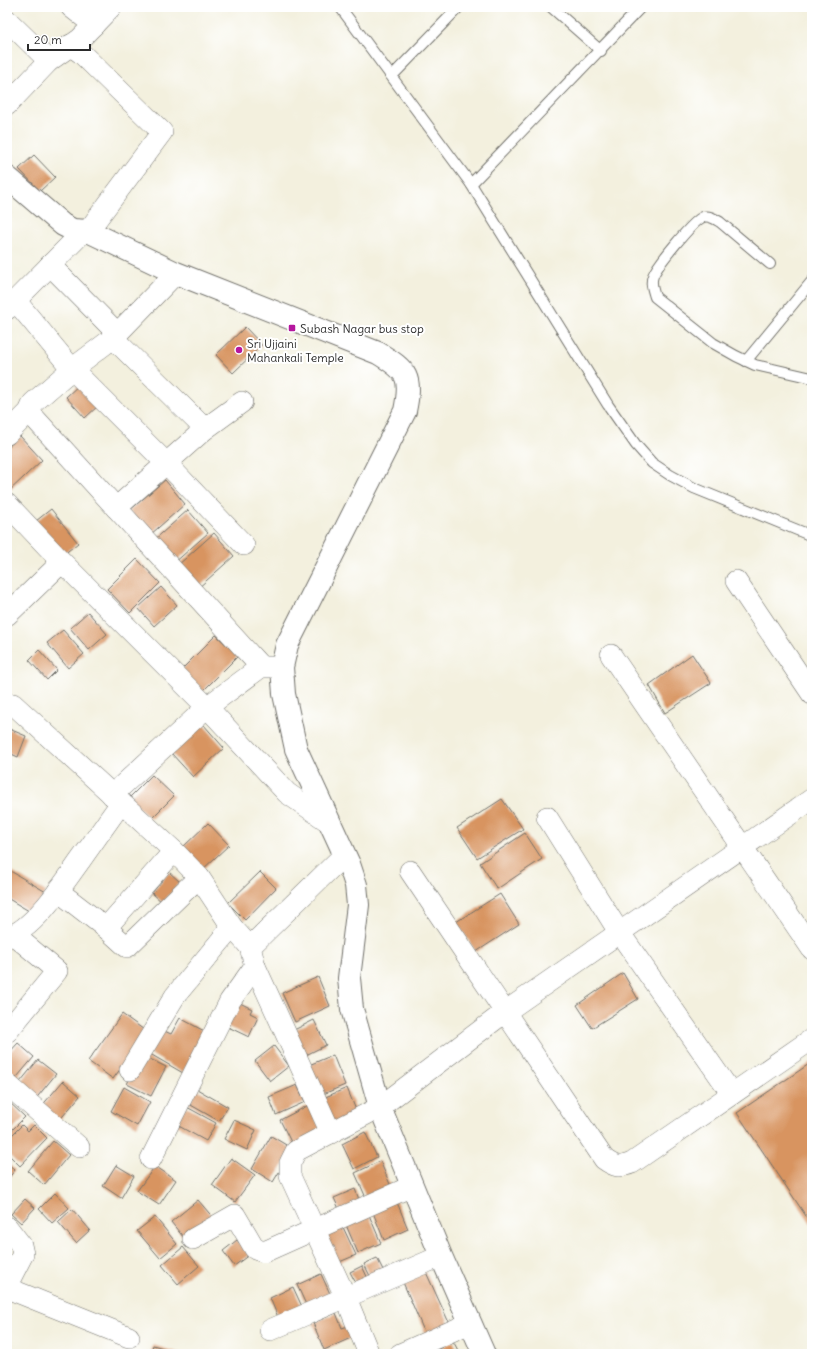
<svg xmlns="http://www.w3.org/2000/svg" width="819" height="1361" font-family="Delius,sans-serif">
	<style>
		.building { fill: #d89461 }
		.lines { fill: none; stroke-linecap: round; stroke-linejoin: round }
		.service-casing { stroke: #71706a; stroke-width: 12 }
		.minor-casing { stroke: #71706a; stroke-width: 22 }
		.tertiary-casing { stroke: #71706a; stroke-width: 24 }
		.service { stroke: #fff; stroke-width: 10 }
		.minor { stroke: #fff; stroke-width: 21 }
		.tertiary { stroke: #fff; stroke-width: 22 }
		.poi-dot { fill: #b5179e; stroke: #fff; stroke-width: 1.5 }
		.labels { text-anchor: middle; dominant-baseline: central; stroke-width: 4; stroke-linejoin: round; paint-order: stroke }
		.poi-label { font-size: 12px; fill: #2b2b2b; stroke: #fff; text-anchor: start }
	</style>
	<rect width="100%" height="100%" fill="#fff"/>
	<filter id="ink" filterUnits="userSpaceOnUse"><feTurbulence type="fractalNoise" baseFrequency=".025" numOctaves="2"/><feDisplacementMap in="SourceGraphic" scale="8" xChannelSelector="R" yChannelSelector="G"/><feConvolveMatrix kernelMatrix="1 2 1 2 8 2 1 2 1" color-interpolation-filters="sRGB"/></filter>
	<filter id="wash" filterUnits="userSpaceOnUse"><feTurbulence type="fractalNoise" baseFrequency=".012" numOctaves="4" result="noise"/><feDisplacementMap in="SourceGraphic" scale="16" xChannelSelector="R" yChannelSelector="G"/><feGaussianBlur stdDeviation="0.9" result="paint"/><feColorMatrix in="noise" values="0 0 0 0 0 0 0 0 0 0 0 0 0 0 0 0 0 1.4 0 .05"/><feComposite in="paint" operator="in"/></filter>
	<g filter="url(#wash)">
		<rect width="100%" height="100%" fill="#f3f0de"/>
		<g id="blocks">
			<g class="building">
				<path d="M34,155L55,177L40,191L19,169Z"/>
				<path d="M245,327L262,345L233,373L216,355Z"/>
				<path d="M80,384L99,405L85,418L66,397Z"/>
				<path d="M20,436L42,460L7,493V448Z"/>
				<path d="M165,480L185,504L150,535L129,511Z"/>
				<path d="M51,509L78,543L63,555L36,521Z"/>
				<path d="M188,510L208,533L173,564L153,541Z"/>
				<path d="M214,533L234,556L197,589L177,566Z"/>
				<path d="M137,559L160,583L130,613L107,589Z"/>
				<path d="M161,587L177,605L154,626L138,608Z"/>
				<path d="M88,612L107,634L89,650L70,628Z"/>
				<path d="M63,630L84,654L68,668L47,643Z"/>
				<path d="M216,635L238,656L200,694L179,672Z"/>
				<path d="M39,650L57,670L47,680L29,660Z"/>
				<path d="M692,654L711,683L665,713L649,685Z"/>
				<path d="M203,724L224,748L193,777L171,753Z"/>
				<path d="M7,728L26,736L18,757L7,752Z"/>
				<path d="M152,775L174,796L151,819L129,798Z"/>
				<path d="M502,799L523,829L477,858L457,828Z"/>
				<path d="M208,823L229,845L202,870L182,848Z"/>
				<path d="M525,833L542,859L497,889L480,863Z"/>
				<path d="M7,869L46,892L34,914L7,898Z"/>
				<path d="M169,872L180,882L163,903L152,893Z"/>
				<path d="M260,872L276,888L245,920L228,903Z"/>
				<path d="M500,894L519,924L476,952L456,922Z"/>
				<path d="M623,973L638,999L592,1028L577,1005Z"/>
				<path d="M318,977L330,1006L295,1022L282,993Z"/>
				<path d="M238,1002L252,1009L250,1013L258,1017L249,1037L226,1026Z"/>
				<path d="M122,1014L147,1032L113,1079L88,1061Z"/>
				<path d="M180,1018L206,1032L183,1073L145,1051L158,1028L171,1034Z"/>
				<path d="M314,1020L326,1045L304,1056L292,1031Z"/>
				<path d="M18,1043L34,1057L12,1083L7,1078V1055Z"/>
				<path d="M274,1046L289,1066L270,1081L255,1061Z"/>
				<path d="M142,1055L166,1067L151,1096L127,1084Z"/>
				<path d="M333,1055L345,1085L321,1095L309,1065Z"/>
				<path d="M38,1060L56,1074L34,1101L16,1087Z"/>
				<path d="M812,1062V1225L737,1113Z"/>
				<path d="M63,1081L80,1096L57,1123L40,1108Z"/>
				<path d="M297,1085L305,1102L276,1115L269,1097Z"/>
				<path d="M124,1087L150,1102L137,1126L111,1111Z"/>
				<path d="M347,1088L358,1115L334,1126L323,1098Z"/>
				<path d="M197,1089L228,1107L219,1121L189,1104Z"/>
				<path d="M7,1100L25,1117L7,1135Z"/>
				<path d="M309,1105L323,1133L294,1148L280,1120Z"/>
				<path d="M185,1106L216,1123L206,1141L175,1124Z"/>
				<path d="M234,1120L256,1130L247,1150L224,1139Z"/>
				<path d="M22,1125L28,1131L34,1125L47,1138L20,1166L7,1153V1140Z"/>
				<path d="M365,1132L377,1157L354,1169L342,1144Z"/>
				<path d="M271,1136L293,1149L273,1182L252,1169Z"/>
				<path d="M53,1141L69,1155L44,1185L28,1171Z"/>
				<path d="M231,1158L255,1175L235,1202L212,1185Z"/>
				<path d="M380,1161L392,1189L367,1200L355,1173Z"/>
				<path d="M7,1163L15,1170L7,1180Z"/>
				<path d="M116,1165L134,1176L121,1198L103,1186Z"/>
				<path d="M155,1166L176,1180L159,1205L137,1191Z"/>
				<path d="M355,1189L360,1202L340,1211L334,1198Z"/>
				<path d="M55,1193L69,1208L52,1223L39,1209Z"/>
				<path d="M25,1199L35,1208L21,1223L11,1214Z"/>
				<path d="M198,1200L215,1220L184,1238L171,1222Z"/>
				<path d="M396,1200L408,1229L384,1240L372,1210Z"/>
				<path d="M72,1209L90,1230L76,1243L58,1222Z"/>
				<path d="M369,1215L381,1243L358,1253L346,1225Z"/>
				<path d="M155,1217L177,1244L160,1258L137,1231Z"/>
				<path d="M342,1225L356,1255L337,1263L323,1233Z"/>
				<path d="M237,1240L249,1255L234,1266L223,1251Z"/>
				<path d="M183,1247L199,1266L178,1284L162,1265Z"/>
				<path d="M377,1258L386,1276L373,1282L364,1264Z"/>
				<path d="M362,1266L370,1283L359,1289L350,1272Z"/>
				<path d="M425,1270L451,1327L427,1338L402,1280Z"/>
				<path d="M321,1274L332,1298L308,1309L297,1285Z"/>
				<path d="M293,1287L304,1311L280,1322L270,1298Z"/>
				<path d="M336,1313L342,1328L348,1326L353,1337L324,1350L313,1323Z"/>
				<path d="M453,1341L460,1354H434L433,1352Z"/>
				<path d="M153,1345L183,1354H150Z"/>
			</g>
		</g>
	</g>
	<g filter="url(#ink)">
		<use href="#blocks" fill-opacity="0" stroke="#71706a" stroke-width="1"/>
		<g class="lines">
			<g class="service-casing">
				<g id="service">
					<path d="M340,7L471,184L608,405L636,445L652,463L670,475L694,488L812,536"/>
					<path d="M551,7L601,51"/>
					<path d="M392,76L459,7"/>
					<path d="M471,184L641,7"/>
					<path d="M770,264L720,222C715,219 709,215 703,217C693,221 657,265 653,276C650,283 653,290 655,297L713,343L736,356L755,365L812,378"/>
					<path d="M746,361L812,281"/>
				</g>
			</g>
			<g class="minor-casing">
				<g id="minor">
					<path d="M71,7L94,25"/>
					<path d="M7,20L49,61"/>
					<path d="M70,45L81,53L162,132L88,231"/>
					<path d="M7,105L49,61L80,39L111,7"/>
					<path d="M50,265L117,333"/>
					<path d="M15,300L72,369L167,464L244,545"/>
					<path d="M7,309L84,231"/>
					<path d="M113,338L205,429L116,508"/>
					<path d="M29,412L261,667"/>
					<path d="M205,429L242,402"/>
					<path d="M7,434L29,412L33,403L72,369L113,338L176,273"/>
					<path d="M7,504L62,562L207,707L287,793L329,822"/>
					<path d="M736,581L812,694"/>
					<path d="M7,615L62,562"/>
					<path d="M611,655L812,949"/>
					<path d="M7,705L13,704L174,851L199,877L232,927L250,947L255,966L331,1133"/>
					<path d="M112,795L207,707L261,667H274"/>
					<path d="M547,817L619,932L732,1094"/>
					<path d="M410,871L604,1159C615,1167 619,1168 632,1163L812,1039"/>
					<path d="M58,891L106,928L127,947L199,877"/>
					<path d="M106,928L174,851"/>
					<path d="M7,937C34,930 66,880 82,858C95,840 108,821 121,803"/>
					<path d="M250,947L344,855"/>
					<path d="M7,1032L57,971L14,935"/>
					<path d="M130,1070L175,996L232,927"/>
					<path d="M7,1084L79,1147"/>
					<path d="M151,1159L230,1001L255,966"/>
					<path d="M7,1227L21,1245L23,1254L8,1283L12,1290L129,1337"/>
					<path d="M193,1239L235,1215L255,1249L264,1252L412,1186"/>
					<path d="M270,1330L441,1256"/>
					<path d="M369,1354L346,1298L290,1176V1163L296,1151L380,1107L505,1012L812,799"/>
					<path d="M400,1354L470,1323"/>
				</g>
			</g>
			<g class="tertiary-casing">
				<path id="tertiary" d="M7,177L63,225L73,230L88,231L176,273L378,353C408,371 412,377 405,411L287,645L282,667L284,694L296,749L349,864L356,885L358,905L349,978L352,1009L380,1107L441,1256L484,1354"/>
			</g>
			<use href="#service" class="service"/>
			<use href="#minor" class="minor"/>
			<use href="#tertiary" class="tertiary"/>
		</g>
	</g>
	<g class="poi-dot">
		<rect x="288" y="324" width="8" height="8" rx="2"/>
		<circle cx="239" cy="350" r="4"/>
	</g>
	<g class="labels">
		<g class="poi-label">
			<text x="300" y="328">Subash Nagar bus stop</text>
			<text x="247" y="343">Sri Ujjaini<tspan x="247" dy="14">Mahankali Temple</tspan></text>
		</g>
	</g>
	<rect width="819" height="1361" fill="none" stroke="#fff" stroke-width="24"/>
	<path d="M28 44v6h62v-6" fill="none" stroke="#2b2b2b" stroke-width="2"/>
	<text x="34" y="44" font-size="12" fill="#2b2b2b" stroke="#ffffff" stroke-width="3" paint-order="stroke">20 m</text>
</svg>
